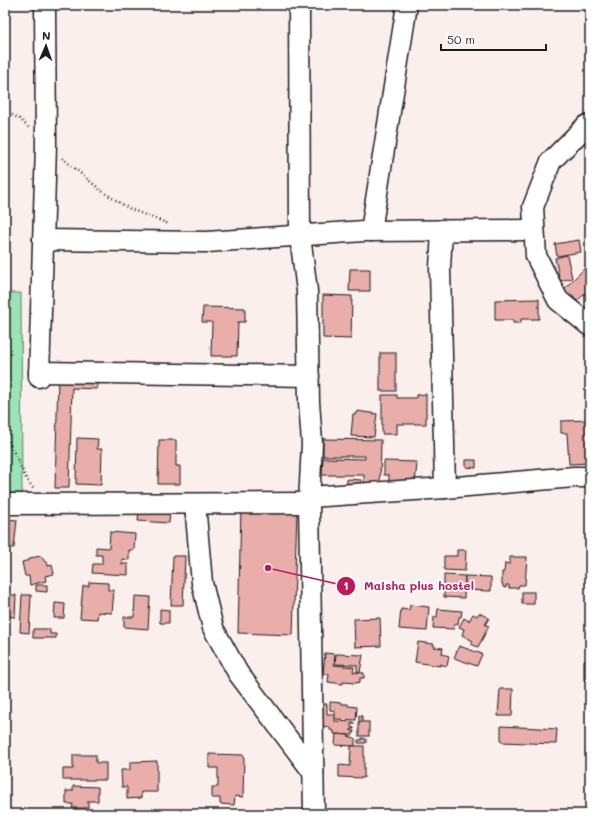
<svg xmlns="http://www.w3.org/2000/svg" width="595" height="819" font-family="Mali,sans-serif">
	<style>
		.green { fill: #9be4b4; stroke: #5c8068 }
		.building { fill: #e9aea9; stroke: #1c1c1c }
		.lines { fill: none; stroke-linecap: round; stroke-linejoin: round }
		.minor-casing { stroke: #1c1c1c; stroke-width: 23 }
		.path { stroke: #1c1c1c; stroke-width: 2.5; stroke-dasharray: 1 3; stroke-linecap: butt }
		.minor { stroke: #fff; stroke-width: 20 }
		.leader { fill: none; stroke: #c2185b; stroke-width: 1.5 }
		.callout-dot { fill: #c2185b; stroke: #fff; stroke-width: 1.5 }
		.mark-label { font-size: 12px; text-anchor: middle; font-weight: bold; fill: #fff }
		.callout-label { font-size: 12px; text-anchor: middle; font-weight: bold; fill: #c2185b; stroke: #fff; stroke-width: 3.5; stroke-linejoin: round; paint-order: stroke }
	</style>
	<rect width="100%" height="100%" fill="#fbefee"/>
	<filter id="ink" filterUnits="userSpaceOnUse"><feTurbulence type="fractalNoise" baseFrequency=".025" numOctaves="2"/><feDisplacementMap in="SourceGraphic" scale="8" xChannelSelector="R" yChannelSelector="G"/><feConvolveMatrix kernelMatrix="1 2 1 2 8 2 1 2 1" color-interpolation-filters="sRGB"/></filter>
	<g filter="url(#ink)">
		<path class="green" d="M5,293H21L22,493H5Z"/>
		<g class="building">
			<path d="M579,240L581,252L557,256L555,244Z"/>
			<path d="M567,255L572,278L560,281L555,258Z"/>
			<path d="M590,263V289L577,301L565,288Z"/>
			<path d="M350,269H370V291H349Z"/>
			<path d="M323,295L352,296L351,339L323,338Z"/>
			<path d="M539,299V319H521V323H513V320H495V300Z"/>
			<path d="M203,307L245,308V322H238L237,356H211L212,322H202Z"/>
			<rect x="380" y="353" width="16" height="38"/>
			<path d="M58,378L97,379V389L72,388L69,488H55Z"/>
			<path d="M426,394V424H397V434H382V395H397V398H416V395Z"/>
			<path d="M357,411L377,414L374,437L351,436L353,414H356Z"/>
			<path d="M590,420V463L569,464L567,433H561V421Z"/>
			<path d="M77,438L98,439L97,449H102L101,485L76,484Z"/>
			<path d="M323,439L381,440L380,485L364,484V475H322L323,458L365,459V456H323Z"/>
			<path d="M159,440H176V466H180V484H158Z"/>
			<path d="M466,460H476V468L466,467Z"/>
			<path d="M384,461L417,462L415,485H389V475H384Z"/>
			<path d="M347,479L361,480V488H347Z"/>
			<path d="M241,508L297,510L293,635L238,633Z"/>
			<path d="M139,510L170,512L169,523L138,521Z"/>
			<path d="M5,519L17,520L14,548L5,547Z"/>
			<path d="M110,532L135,534L134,550H129V560L122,559V564H128V575L92,573L93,564H102V555H96V547L109,548Z"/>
			<path d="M457,550H466L465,571L444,570V556H457Z"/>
			<path d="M41,556L45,562H47L48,566L52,565L54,574L45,576L46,581L30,585L29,576H25L22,562L30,560V558Z"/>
			<path d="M173,556H185L183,605H171Z"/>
			<path d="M510,557H527L525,585H519L518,588H509V585H506V588L503,587V584H502V572H504L505,563L510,564Z"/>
			<path d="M444,575L465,576L464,598L444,597Z"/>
			<path d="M465,576L491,577V591L465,590Z"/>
			<path d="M89,582L108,583V590H114L112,613L98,612L97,619L80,618L83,586H89Z"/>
			<path d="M36,585H47V592L36,591Z"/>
			<rect x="522" y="592" width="12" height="12"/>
			<path d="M5,595H16L15,617L5,616Z"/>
			<path d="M22,595H31L29,633L20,632Z"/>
			<path d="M135,596L150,597L148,629L124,627V617H134Z"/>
			<path d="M55,603L65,604L64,618H54Z"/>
			<path d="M410,605L429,607L427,631L399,629L401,609L409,610Z"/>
			<path d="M160,609L169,610V623H160Z"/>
			<path d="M438,609L462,611L461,617H459L458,624H455L454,629L433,628L434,617H437Z"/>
			<path d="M479,613L489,618L485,625L489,626L478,647L471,644L473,641L462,635L464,629L459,627L464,618L469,621L473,614L477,616Z"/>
			<path d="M380,618L381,646L355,647L354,619Z"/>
			<path d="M33,629H50V634H56V638H33Z"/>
			<path d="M418,642L434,644V647L443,648L442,654L449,656L447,666L440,664V666L415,662Z"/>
			<path d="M459,646L482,654L477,666L454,658Z"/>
			<path d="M325,653L335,654L334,665L354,667L353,672L364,673V678H360V682L355,683L343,682V684L328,682L329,674H323Z"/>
			<path d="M336,654L363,655L360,672H357V665L335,664Z"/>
			<rect x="584" y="661" width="6" height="19"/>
			<path d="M500,689H513L512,716H498Z"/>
			<path d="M330,702L342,703V704H348V706L357,707L356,720L335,719V711L330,710Z"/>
			<path d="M319,704H327V714H334V721L354,722V724H351V727L354,728V729H351V731H354L353,735L334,734V731L330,730V727L321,726Z"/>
			<path d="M359,715L362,716V722H359Z"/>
			<rect x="359" y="722" width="10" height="14"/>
			<path d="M501,726L557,729L556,744L501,742Z"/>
			<path d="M336,734L348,735V736L355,738V746L335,745Z"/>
			<path d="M362,738L366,739V743H358V740H362Z"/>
			<path d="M351,746H364V778L339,777V765L350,766Z"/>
			<path d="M209,754L244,755L243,797L235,796L234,805L220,804V798H212V787H218V768H209Z"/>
			<path d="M73,755H96V763H106V780H63V769H73Z"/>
			<path d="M157,761V792H141V798L127,799V787H122L121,770H130V762Z"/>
			<path d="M73,786L98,787V801H88V808H72L73,804H66V791H73Z"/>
		</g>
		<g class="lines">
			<g class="minor-casing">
				<g id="minor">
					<path d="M299,5L300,236L307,291L309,402L312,443L309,503L314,814"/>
					<path d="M590,124L586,126L551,161L533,207L536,256L558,300L590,326"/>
					<path d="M442,230L440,268L445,488"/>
					<path d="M371,231L407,5"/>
					<path d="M43,240L207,242L364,231L534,230"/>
					<path d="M39,372L309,376"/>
					<path d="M39,377L46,145L45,5"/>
					<path d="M309,497L445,488L574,477H590"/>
					<path d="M5,504L309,503"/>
					<path d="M195,504L202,583L213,628L238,673L313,772"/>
				</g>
			</g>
			<g class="path">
				<path d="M5,111L20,119L29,128"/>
				<path d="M62,158L103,192L130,209L169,224"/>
				<path d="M5,434L26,478L33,488"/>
			</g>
			<use href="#minor" class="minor"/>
		</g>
	</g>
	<path class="leader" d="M268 568L346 586"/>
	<g class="callout-dot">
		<circle cx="268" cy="568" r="4"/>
		<circle cx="346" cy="586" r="10"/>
	</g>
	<g class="mark-label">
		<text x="346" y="590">1</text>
	</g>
	<g class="callout-label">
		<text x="419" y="590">Maisha plus hostel</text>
	</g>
	<rect width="595" height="819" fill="none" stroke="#fff" stroke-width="20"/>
	<rect x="10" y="10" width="575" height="799" fill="none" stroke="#1c1c1c" stroke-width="1.5" filter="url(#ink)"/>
	<g transform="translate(46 46) rotate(2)" stroke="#ffffff" stroke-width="3" paint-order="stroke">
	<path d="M0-3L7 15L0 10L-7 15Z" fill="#1c1c1c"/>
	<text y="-6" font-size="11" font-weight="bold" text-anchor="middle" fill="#1c1c1c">N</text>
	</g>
	<path d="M441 44v6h105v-6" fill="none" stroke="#1c1c1c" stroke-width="2"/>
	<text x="447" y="44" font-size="12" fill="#1c1c1c" stroke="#ffffff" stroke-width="3" paint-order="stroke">50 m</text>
</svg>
